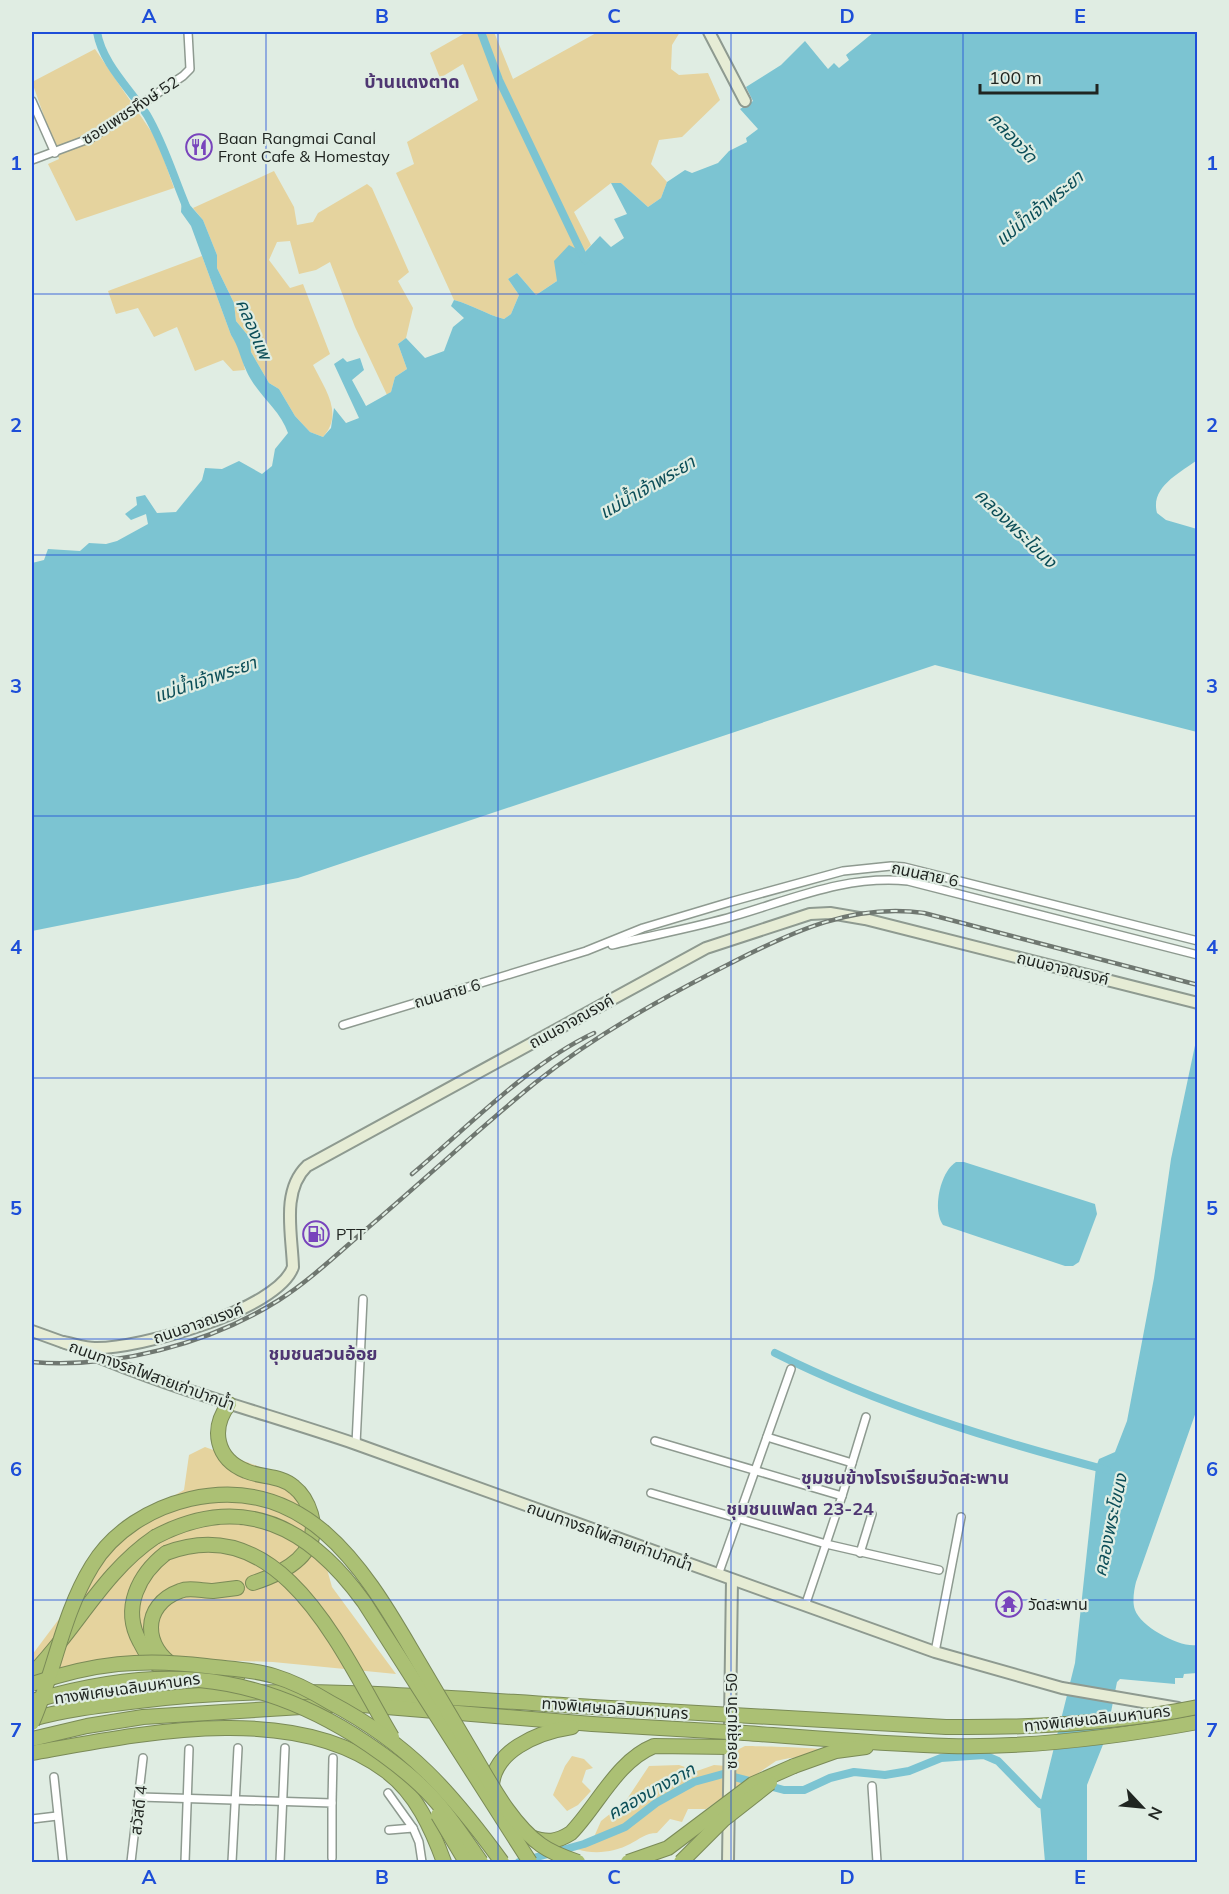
<svg xmlns="http://www.w3.org/2000/svg" width="1229" height="1894" font-family="Mulish,'Noto Sans Thai',sans-serif">
	<style>
		.green { fill: #e5d39e }
		.water { fill: #7cc4d2 }
		.lines { fill: none; stroke-linecap: round; stroke-linejoin: round }
		.canal { stroke: #7cc4d2; stroke-width: 8 }
		.street-casing { stroke: #8e9a90; stroke-width: 10 }
		.secondary-casing { stroke: #8e9a90; stroke-width: 14 }
		.highway-casing { stroke: #7a8a57; stroke-width: 16 }
		.street { stroke: #fff; stroke-width: 7 }
		.secondary { stroke: #e6ecd5; stroke-width: 10 }
		.highway { stroke: #abc074; stroke-width: 14 }
		.rail-casing { stroke: #6f7770; stroke-width: 4.5 }
		.rail { stroke: #e0ede3; stroke-width: 2; stroke-dasharray: 7; stroke-linecap: butt }
		.highway-bridge-casing { stroke: #7a8a57; stroke-width: 16; stroke-linecap: butt }
		.highway-bridge { stroke: #abc074; stroke-width: 14 }
		.grid { fill: none; stroke: #1d4ed8; stroke-width: 1.5; stroke-opacity: 0.55 }
		.labels { text-anchor: middle; dominant-baseline: central; stroke-width: 4.5; stroke-linejoin: round; paint-order: stroke }
		.street-label { font-size: 16px; fill: #202521; stroke: #e0ede3 }
		.poi-label { font-size: 16px; fill: #202521; stroke: #e0ede3; text-anchor: start }
		.neighbourhood-label { font-size: 18px; font-weight: bold; fill: #4e3672; stroke: #e0ede3 }
		.water-label { font-size: 18px; font-style: italic; fill: #0c4e58; stroke: #e0ede3 }
		.neatline { fill: none; stroke: #1d4ed8; stroke-width: 2 }
		.grid-label { font-size: 20px; text-anchor: middle; font-weight: bold; fill: #1d4ed8 }
	</style>
	<rect width="100%" height="100%" fill="#e0ede3"/>
	<g class="green">
		<path d="M467,32H494L513,79L598,32H680L672,45L671,69L679,75L708,73L720,100L682,137L659,140L651,164L667,182L661,198L648,207L621,183H611L574,212L591,245L557,281L536,295L517,273L508,279L519,295L511,314L504,319C485,314 473,305 454,300L396,173L414,164L407,142L478,100L463,64L440,78L430,53Z"/>
		<path d="M95,49L157,140L174,188L76,221L48,164L59,159L32,82Z"/>
		<path d="M274,171L294,207L297,225L313,222L318,213L367,184L372,188L409,272L398,281L413,308L406,338L398,344L407,369L395,377L391,392L387,395L355,327L330,262L316,270L299,274L290,241L277,242L269,260L290,288L303,284L330,354L313,365C325,389 344,414 323,437L310,432L295,416L279,389L269,383L251,352L250,338L236,321L234,303L217,268V255L203,220L193,208Z"/>
		<path d="M202,256L231,335L240,349L245,370L233,371L223,360L195,371L177,327L154,337L138,308L116,314L108,291Z"/>
		<path d="M205,1447L296,1480L309,1504L332,1587L396,1674L273,1662L125,1657L45,1679L32,1669V1655L59,1619L90,1556L120,1526L184,1490L189,1455Z"/>
		<path d="M745,1746C758,1746 821,1748 826,1750C808,1758 794,1756 776,1761L706,1809H688L682,1822L670,1819L657,1833C645,1833 640,1839 630,1844C615,1852 594,1855 577,1849L594,1837L601,1821L625,1802L649,1766L679,1765L697,1771L714,1765L727,1766L735,1751Z"/>
		<path d="M572,1756L584,1759L593,1768L586,1770L582,1782L591,1791L578,1805L567,1811L553,1795L565,1766Z"/>
	</g>
	<g class="water">
		<path d="M874,32H1197V460C1180,473 1150,487 1157,513L1166,520L1197,529V732L935,665L298,878L32,931V563L44,560L48,549L80,551L89,543L106,544L117,541L148,524L146,514L131,520L125,514L137,505L136,497L145,495L157,513L176,512L202,480L205,468L222,469L239,461L262,474L272,466L275,449L288,433C280,409 256,394 246,370C240,357 239,347 231,335L191,226L181,212L182,196L203,220L217,255V268L234,303L236,321L250,338L251,352L269,383L279,389L295,416L310,432L323,437L331,428L334,408L346,423L359,418L334,364L343,358L347,362L360,358L364,370L352,380L366,406L391,392L395,377L407,369L398,344L406,338L425,358L444,351L453,327L464,318L451,306L454,300C473,305 485,314 504,319L511,314L519,295L508,279L517,273L536,295L557,281L554,261L569,245L584,253L600,236L611,247L624,238L614,219L627,214L611,183H621L648,207L661,198L667,182L685,170L692,173L718,163L729,151L747,142L746,138L758,129L740,109L753,101L746,87L781,65L805,41L828,69L834,63L839,68L849,60L846,55Z"/>
		<path d="M1197,1036V1409L1136,1582C1134,1590 1132,1602 1135,1610C1141,1627 1180,1648 1197,1645V1673L1184,1674L1183,1678H1175V1684L1120,1679L1117,1682L1106,1737L1087,1785V1862H1045L1040,1804L1075,1663L1096,1467L1099,1459L1115,1452L1127,1421L1154,1278L1171,1159Z"/>
		<path d="M956,1162H964L1095,1204L1097,1214L1079,1262L1073,1266H1065L943,1225C932,1210 940,1172 956,1162Z"/>
	</g>
	<g class="lines">
		<g class="canal">
			<path d="M97,32C102,63 130,89 147,115C164,144 173,175 186,206"/>
			<path d="M481,32L499,80L585,260"/>
			<path d="M775,1353C881,1406 993,1440 1107,1470"/>
			<path d="M519,1862L584,1844L625,1827L656,1803L694,1782L723,1774L784,1790H804L830,1778L854,1772L885,1775L909,1771L941,1758L984,1755L998,1761L1040,1804L1048,1806"/>
		</g>
		<g class="street-casing">
			<g id="street">
				<path d="M32,101L55,153"/>
				<path d="M32,160L91,138L183,76L190,69L188,32"/>
				<path d="M612,945C652,935 694,928 734,916C793,899 845,875 908,881L1198,955"/>
				<path d="M343,1025L586,951L643,928L730,902L843,871L891,866L904,867L1198,941"/>
				<path d="M767,1437L852,1463"/>
				<path d="M655,1441L842,1496L866,1417"/>
				<path d="M356,1444L363,1299"/>
				<path d="M651,1493L826,1544L842,1496"/>
				<path d="M860,1553L872,1514"/>
				<path d="M718,1575L791,1369"/>
				<path d="M805,1606L826,1544L939,1570"/>
				<path d="M935,1652L961,1517"/>
				<path d="M54,1777L63,1862"/>
				<path d="M872,1786L877,1862"/>
				<path d="M388,1793L413,1828"/>
				<path d="M140,1797L332,1803V1858"/>
				<path d="M332,1803L333,1758"/>
				<path d="M32,1819L57,1816"/>
				<path d="M389,1830L413,1828L419,1842L422,1862"/>
				<path d="M131,1862L143,1758"/>
				<path d="M185,1862L189,1749"/>
				<path d="M232,1862L238,1748"/>
				<path d="M280,1862L285,1748"/>
			</g>
		</g>
		<g class="secondary-casing">
			<g id="secondary">
				<path d="M709,32L745,101"/>
				<path d="M32,1331L68,1344"/>
				<path d="M63,1342C74,1344 85,1348 95,1348C139,1349 278,1310 293,1267C292,1234 281,1191 307,1166L706,948L810,914L830,913L865,919L1198,1003"/>
				<path d="M82,1350C171,1389 265,1413 356,1444L935,1652L1062,1688L1178,1708"/>
				<path d="M728,1862L732,1580"/>
			</g>
		</g>
		<g class="highway-casing">
			<g id="highway">
				<path d="M229,1404C210,1429 216,1459 246,1471C262,1478 281,1475 294,1487C303,1494 308,1504 311,1514C322,1554 284,1573 253,1583"/>
				<path d="M166,1553C139,1574 121,1608 140,1642C144,1650 149,1659 156,1664C178,1678 214,1674 238,1675"/>
				<path d="M176,1667C143,1648 141,1605 180,1591C189,1587 203,1591 213,1591C221,1590 229,1589 237,1588"/>
				<path d="M32,1674C76,1630 102,1573 155,1537"/>
				<path d="M32,1719C63,1710 97,1706 130,1702C284,1681 439,1698 593,1707"/>
				<path d="M745,1733C813,1738 881,1744 949,1746C1032,1748 1116,1737 1198,1722"/>
				<path d="M32,1739L87,1726L143,1717L350,1704L592,1724"/>
				<path d="M32,1753C138,1734 293,1700 386,1771C416,1793 432,1829 444,1862"/>
				<path d="M794,1766L836,1751L866,1747"/>
				<path d="M492,1792C489,1751 539,1732 572,1727"/>
				<path d="M531,1837C547,1843 557,1842 571,1833C598,1805 617,1761 654,1746L730,1747"/>
			</g>
		</g>
		<use href="#street" class="street"/>
		<use href="#secondary" class="secondary"/>
		<use href="#highway" class="highway"/>
		<g class="rail-casing">
			<g id="rail">
				<path d="M412,1174C468,1127 528,1064 594,1033"/>
				<path d="M32,1362C114,1369 209,1344 279,1300C309,1281 336,1255 363,1232C421,1183 476,1131 535,1083C595,1035 664,997 733,962C794,931 854,903 924,913L1198,985"/>
			</g>
		</g>
		<use href="#rail" class="rail"/>
		<g class="highway-bridge-casing">
			<g id="highway-bridge">
				<path d="M155,1537C243,1491 310,1527 364,1602L530,1862"/>
				<path d="M166,1553C284,1508 344,1657 392,1737"/>
				<path d="M32,1684C93,1663 142,1658 206,1666C228,1669 252,1669 274,1676C294,1682 313,1692 331,1703C409,1744 451,1792 502,1862"/>
				<path d="M36,1700C153,1666 248,1669 354,1735C382,1753 410,1773 432,1797C451,1817 466,1841 481,1862"/>
				<path d="M593,1707L946,1727C1031,1728 1114,1724 1198,1707"/>
				<path d="M32,1723C55,1671 62,1615 92,1566C113,1531 151,1508 190,1499C304,1473 362,1565 411,1649C433,1686 454,1722 476,1759C493,1788 513,1825 541,1845C552,1853 566,1858 578,1862"/>
				<path d="M592,1724L745,1733"/>
				<path d="M438,1815L466,1862"/>
				<path d="M628,1862L668,1848L753,1784L794,1766"/>
				<path d="M681,1862L723,1820L770,1783"/>
			</g>
		</g>
		<use href="#highway-bridge" class="highway-bridge"/>
	</g>
	<path class="grid" d="M266,32V1862M498,32V1862M731,32V1862M963,32V1862M32,294H1198M32,555H1198M32,816H1198M32,1078H1198M32,1339H1198M32,1600H1198"/>
	<defs>
		<g id="restaurant-ring" transform="scale(1.35)"><circle r="9.5" fill="#e0ede3" stroke="#7844bc" stroke-width="1.5"/><path d="M-5-6h1v4h1v-4h1v4h1v-4h1v5L-1.5 .5V6h-2V.5L-5-1ZM5-6V6H3V1.5H1.5Q1.5-4 5-6Z" fill="#7844bc"/></g>
		<g id="fuel-ring" transform="scale(1.35)"><circle r="9.5" fill="#e0ede3" stroke="#7844bc" stroke-width="1.5"/><path d="M-5.5-6h7V0h2V4h1.3V-2.5L3-4.5l.8-.8L6-3V5H2.5V1h-1V6h-7ZM-4.2-4.7v3.2H.2V-4.7Z" fill="#7844bc"/></g>
		<g id="temple-ring" transform="scale(1.35)"><circle r="9.5" fill="#e0ede3" stroke="#7844bc" stroke-width="1.5"/><path d="M0-6L5-2H3V0L6.5 2.5H4V6H1.5V3h-3V6H-4V2.5H-6.5L-3 0V-2H-5Z" fill="#7844bc"/></g>
	</defs>
	<g fill-rule="evenodd">
		<use href="#restaurant-ring" x="199" y="147"/>
		<use href="#fuel-ring" x="316" y="1234"/>
		<use href="#temple-ring" x="1009" y="1604"/>
	</g>
	<g class="labels">
		<g class="street-label">
			<text transform="translate(130 110) rotate(-33)">ซอยเพชรหึงษ์ 52</text>
			<text transform="translate(925 874) rotate(12)">ถนนสาย 6</text>
			<text transform="translate(1063 968) rotate(14)">ถนนอาจณรงค์</text>
			<text transform="translate(447 993) rotate(-16)">ถนนสาย 6</text>
			<text transform="translate(571 1021) rotate(-29)">ถนนอาจณรงค์</text>
			<text transform="translate(198 1323) rotate(-19)">ถนนอาจณรงค์</text>
			<text transform="translate(152 1375) rotate(20)">ถนนทางรถไฟสายเก่าปากน้ำ</text>
			<text transform="translate(610 1536) rotate(20)">ถนนทางรถไฟสายเก่าปากน้ำ</text>
			<text transform="translate(127 1688) rotate(-8)">ทางพิเศษเฉลิมมหานคร</text>
			<text transform="translate(615 1708) rotate(4)">ทางพิเศษเฉลิมมหานคร</text>
			<text transform="translate(1097 1718) rotate(-6)">ทางพิเศษเฉลิมมหานคร</text>
			<text transform="translate(731 1721) rotate(-90)">ซอยสุขุมวิท 50</text>
			<text transform="translate(138 1810) rotate(-83)">สวัสดี 4</text>
		</g>
		<g class="poi-label">
			<text x="218" y="138">Baan Rangmai Canal<tspan x="218" dy="18">Front Cafe &amp; Homestay</tspan></text>
			<text x="336" y="1234">PTT</text>
			<text x="1028" y="1604">วัดสะพาน</text>
		</g>
		<g class="neighbourhood-label">
			<text x="412" y="81">บ้านแตงตาด</text>
			<text x="323" y="1353">ชุมชนสวนอ้อย</text>
			<text x="905" y="1477">ชุมชนข้างโรงเรียนวัดสะพาน</text>
			<text x="800" y="1508">ชุมชนแฟลต 23-24</text>
		</g>
		<g class="water-label">
			<text transform="translate(1013 137) rotate(47)">คลองวัด</text>
			<text transform="translate(1039 208) rotate(-39)">แม่น้ำเจ้าพระยา</text>
			<text transform="translate(254 329) rotate(67)">คลองแพ</text>
			<text transform="translate(647 487) rotate(-30)">แม่น้ำเจ้าพระยา</text>
			<text transform="translate(1016 528) rotate(44)">คลองพระโขนง</text>
			<text transform="translate(205 679) rotate(-19)">แม่น้ำเจ้าพระยา</text>
			<text transform="translate(1110 1525) rotate(-78)">คลองพระโขนง</text>
			<text transform="translate(651 1791) rotate(-29)">คลองบางจาก</text>
		</g>
	</g>
	<rect width="1229" height="1894" fill="none" stroke="#e0ede3" stroke-width="66"/>
	<g transform="translate(1142 1807) rotate(116)" stroke="#e0ede3" stroke-width="4.5" paint-order="stroke">
	<path d="M0-4.5L10 22L0 15L-10 22Z" fill="#202521"/>
	<text y="-9" font-size="16" font-weight="bold" text-anchor="middle" fill="#202521">N</text>
	</g>
	<path d="M980 84v9h117v-9" fill="none" stroke="#202521" stroke-width="3"/>
	<text x="989" y="84" font-size="18" fill="#202521" stroke="#e0ede3" stroke-width="4.5" paint-order="stroke">100 m</text>
	<rect x="33" y="33" width="1163" height="1828" class="neatline"/>
	<g class="grid-label">
		<text x="149" y="23">A</text>
		<text x="382" y="23">B</text>
		<text x="614" y="23">C</text>
		<text x="847" y="23">D</text>
		<text x="1080" y="23">E</text>
		<text x="16" y="170">1</text>
		<text x="1212" y="170">1</text>
		<text x="16" y="432">2</text>
		<text x="1212" y="432">2</text>
		<text x="16" y="693">3</text>
		<text x="1212" y="693">3</text>
		<text x="16" y="954">4</text>
		<text x="1212" y="954">4</text>
		<text x="16" y="1215">5</text>
		<text x="1212" y="1215">5</text>
		<text x="16" y="1476">6</text>
		<text x="1212" y="1476">6</text>
		<text x="16" y="1737">7</text>
		<text x="1212" y="1737">7</text>
		<text x="149" y="1884">A</text>
		<text x="382" y="1884">B</text>
		<text x="614" y="1884">C</text>
		<text x="847" y="1884">D</text>
		<text x="1080" y="1884">E</text>
	</g>
</svg>
